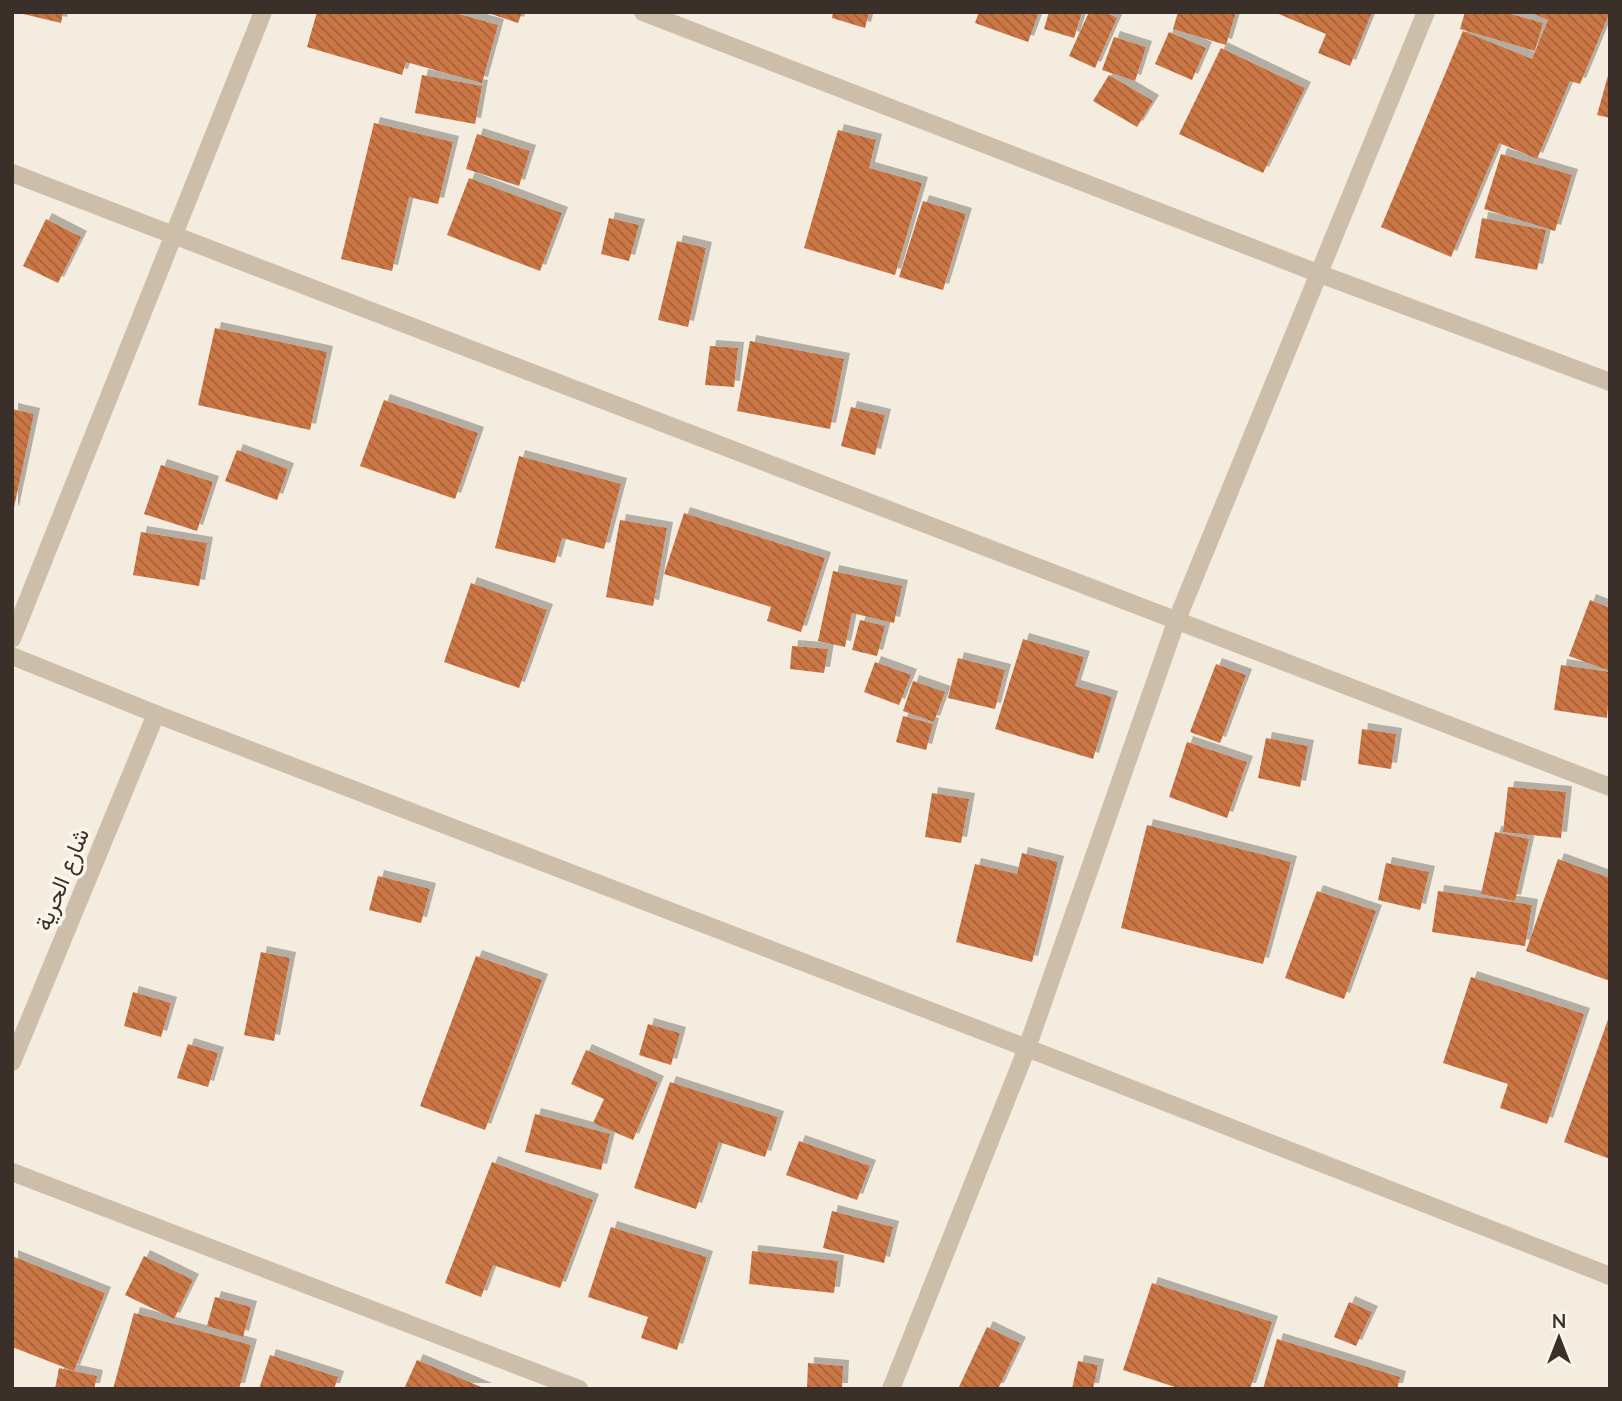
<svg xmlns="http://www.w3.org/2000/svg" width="1622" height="1401" font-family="Lato,Vazirmatn,sans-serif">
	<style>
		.building { fill: url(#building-back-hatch); filter: url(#shadow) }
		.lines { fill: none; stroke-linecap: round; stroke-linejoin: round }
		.minor { stroke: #cdbea9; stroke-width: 18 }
		.labels { text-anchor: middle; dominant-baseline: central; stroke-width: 7; stroke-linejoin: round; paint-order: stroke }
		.street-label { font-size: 23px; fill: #3a3029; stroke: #fbf5eb }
	</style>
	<defs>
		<pattern id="building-back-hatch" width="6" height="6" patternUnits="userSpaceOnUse" patternTransform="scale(1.75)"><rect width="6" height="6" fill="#cb7645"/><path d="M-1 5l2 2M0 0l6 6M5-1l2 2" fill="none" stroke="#a6613a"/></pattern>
		<filter id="shadow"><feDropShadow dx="6" dy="-6" stdDeviation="0" flood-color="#0004"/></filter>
	</defs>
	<rect width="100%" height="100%" fill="#f4ecde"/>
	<g class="building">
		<path d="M15,12H63L61,23Z"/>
		<path d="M317,12H452L498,25L482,83L406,62L402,75L307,47Z"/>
		<path d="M485,12H522L518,23Z"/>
		<path d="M833,12H869L865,28L832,18Z"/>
		<path d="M979,12H1039L1028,42L975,23Z"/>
		<path d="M1049,12H1082L1074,38L1044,29Z"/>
		<path d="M1089,12H1105L1117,18L1095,68L1069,56Z"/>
		<path d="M1178,12H1236L1226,45L1173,29Z"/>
		<path d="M1274,12H1372L1350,66L1318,53L1326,34Z"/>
		<path d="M1465,12H1504L1543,23L1535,51L1460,29Z"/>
		<path d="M1529,12H1610L1580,84L1570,81L1537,159L1499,143L1451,257L1381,227L1463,31L1532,59L1548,20Z"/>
		<path d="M1169,32L1206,48L1192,80L1155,64Z"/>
		<path d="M1114,37L1146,47L1135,81L1102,70Z"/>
		<path d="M1221,48L1305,88L1263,173L1179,134Z"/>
		<path d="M1609,72H1610V118L1597,115Z"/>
		<path d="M422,75L482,86L475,124L415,113Z"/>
		<path d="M1109,75L1153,101L1137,127L1093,101Z"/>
		<path d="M374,123L453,142L438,204L409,197L392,271L341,259Z"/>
		<path d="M838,130L876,140L869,168L922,183L895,275L804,248Z"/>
		<path d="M477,134L530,151L519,186L466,169Z"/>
		<path d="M1501,154L1572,175L1555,231L1484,209Z"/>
		<path d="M469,178L562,213L540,271L447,235Z"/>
		<path d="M923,201L966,214L943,290L899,277Z"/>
		<path d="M609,218L639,225L629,261L601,254Z"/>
		<path d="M1482,218L1546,230L1537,270L1475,258Z"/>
		<path d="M46,219L81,237L58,283L23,266Z"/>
		<path d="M677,241L706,248L688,327L658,320Z"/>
		<path d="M215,328L327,352L310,430L198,405Z"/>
		<path d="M750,341L844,359L830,429L737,411Z"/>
		<path d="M710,346L738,348L734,387L705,385Z"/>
		<path d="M384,400L478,433L455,499L360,466Z"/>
		<path d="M851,407L885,415L875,455L841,446Z"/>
		<path d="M12,409L34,414L13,512L12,511Z"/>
		<path d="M237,450L288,469L277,500L225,481Z"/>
		<path d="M519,456L621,484L604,549L562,538L555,563L495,548Z"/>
		<path d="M161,465L213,482L197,531L144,514Z"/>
		<path d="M684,513L825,558L801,632L767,621L771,607L664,574Z"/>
		<path d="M620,520L667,528L653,606L606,597Z"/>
		<path d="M141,532L207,543L199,586L133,575Z"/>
		<path d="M833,571L902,586L894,623L852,613L845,647L818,641Z"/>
		<path d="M471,583L547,610L519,688L444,662Z"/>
		<path d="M1590,600L1610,608V671L1569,656Z"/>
		<path d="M860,620L885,626L877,656L852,650Z"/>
		<path d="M1023,639L1084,657L1075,686L1112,697L1093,759L995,729Z"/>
		<path d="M792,646L828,649L824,673L790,669Z"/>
		<path d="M958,658L1005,670L995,709L948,698Z"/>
		<path d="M875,662L911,675L899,705L864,692Z"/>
		<path d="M1216,664L1246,675L1220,743L1190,732Z"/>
		<path d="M1561,665L1610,672L1607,718L1554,710Z"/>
		<path d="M913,681L945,692L934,722L903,711Z"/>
		<path d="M903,716L933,724L926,750L896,742Z"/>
		<path d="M1362,729L1396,734L1391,769L1358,764Z"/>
		<path d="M1266,738L1308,746L1300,787L1258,778Z"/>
		<path d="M1187,742L1247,762L1227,818L1169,797Z"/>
		<path d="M1508,787L1566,792L1561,838L1503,832Z"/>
		<path d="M932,793L969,799L961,843L925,837Z"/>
		<path d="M1147,825L1291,862L1263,964L1121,928Z"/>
		<path d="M1495,832L1529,839L1515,901L1481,894Z"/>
		<path d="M1022,853L1058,862L1032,962L956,942L975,864L1017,874Z"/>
		<path d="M1558,859L1610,878V981L1526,951Z"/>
		<path d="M1386,863L1429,872L1420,910L1378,900Z"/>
		<path d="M378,876L430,889L421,923L369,910Z"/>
		<path d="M1317,891L1376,911L1344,999L1285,978Z"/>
		<path d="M1438,891L1532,905L1525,946L1432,932Z"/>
		<path d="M261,952L290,958L274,1041L244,1035Z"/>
		<path d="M476,956L542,980L485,1130L420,1106Z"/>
		<path d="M1471,977L1584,1014L1547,1124L1500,1108L1508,1084L1443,1063Z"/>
		<path d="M133,992L171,1003L161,1037L124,1026Z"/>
		<path d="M1609,1017H1610V1159L1564,1142Z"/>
		<path d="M648,1024L680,1033L671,1065L639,1055Z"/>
		<path d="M188,1044L218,1053L208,1087L177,1078Z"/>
		<path d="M586,1050L658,1082L633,1140L593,1123L604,1099L571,1084Z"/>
		<path d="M670,1082L778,1117L765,1157L719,1142L696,1209L634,1188Z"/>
		<path d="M535,1114L610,1134L601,1170L525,1152Z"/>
		<path d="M799,1141L870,1166L857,1200L786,1175Z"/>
		<path d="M492,1162L593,1200L560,1288L493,1265L481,1297L445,1283Z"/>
		<path d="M832,1211L893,1227L884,1263L823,1248Z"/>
		<path d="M611,1227L707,1257L677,1350L641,1338L648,1317L588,1297Z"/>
		<path d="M752,1251L838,1261L834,1293L749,1284Z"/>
		<path d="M12,1256L105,1293L74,1371L12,1347Z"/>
		<path d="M144,1256L193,1280L174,1319L125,1295Z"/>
		<path d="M1152,1283L1272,1322L1250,1389H1181L1123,1370Z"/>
		<path d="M215,1297L251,1307L243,1337L207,1326Z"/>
		<path d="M1349,1302L1372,1312L1356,1346L1334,1337Z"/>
		<path d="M134,1313L251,1345L239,1389H113Z"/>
		<path d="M987,1327L1020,1343L998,1389H958Z"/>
		<path d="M1277,1339L1400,1377L1397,1389H1263Z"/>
		<path d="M270,1355L338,1377L334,1389H259Z"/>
		<path d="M417,1360L486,1389H404Z"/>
		<path d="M1078,1361L1098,1365L1093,1389H1072Z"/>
		<path d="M808,1363L843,1366L842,1389H807Z"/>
		<path d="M59,1368L97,1376L94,1389H55Z"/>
	</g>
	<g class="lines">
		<g class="minor">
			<path d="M643,12L1320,274L1610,382"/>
			<path d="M12,173L1610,787"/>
			<path d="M12,639L263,12"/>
			<path d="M12,656L156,714L1027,1048L1610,1276"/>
			<path d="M12,1062L156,714"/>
			<path d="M12,1172L579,1389"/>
			<path d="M891,1389L1027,1048L1176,622L1426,12"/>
		</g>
	</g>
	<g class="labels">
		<g class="street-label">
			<text transform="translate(61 879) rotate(-68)">شارع الحرية</text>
		</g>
	</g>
	<rect width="1622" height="1401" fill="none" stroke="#3a3029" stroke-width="28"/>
	<g transform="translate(1559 1338)" stroke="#fbf5eb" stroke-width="5" paint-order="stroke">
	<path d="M0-5L12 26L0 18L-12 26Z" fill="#3a3029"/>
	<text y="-10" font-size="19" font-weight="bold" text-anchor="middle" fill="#3a3029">N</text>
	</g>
</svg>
